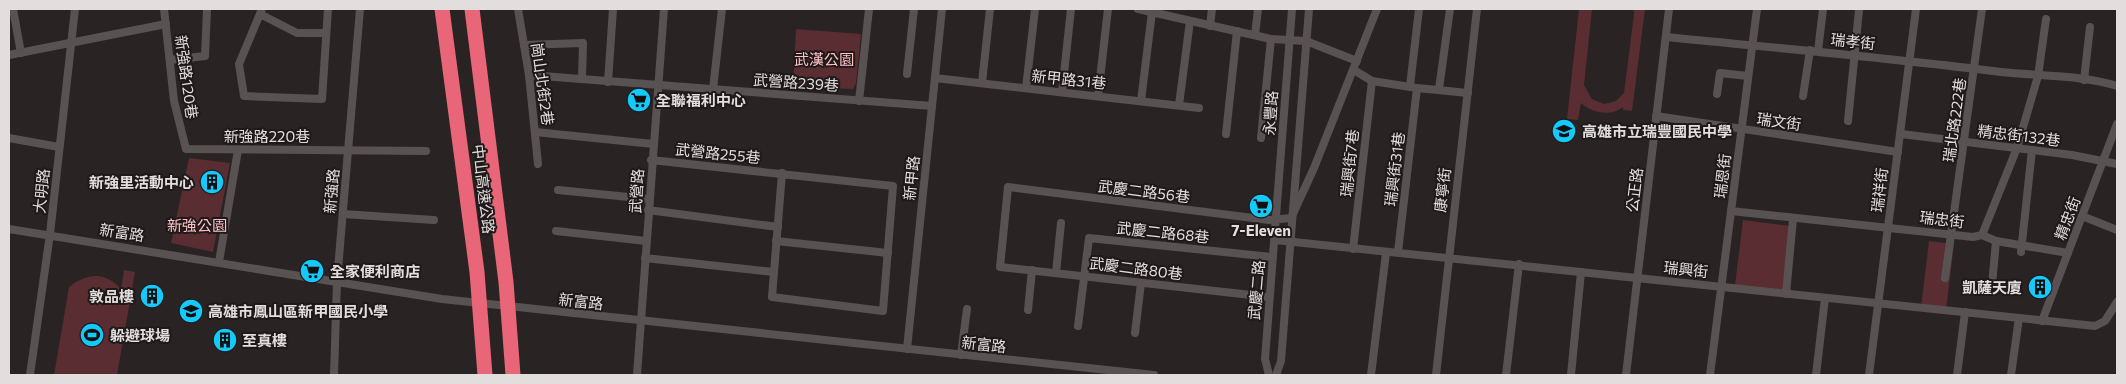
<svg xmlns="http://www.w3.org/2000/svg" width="2126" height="384" font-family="Commissioner,'Noto Sans TC',sans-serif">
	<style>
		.green { fill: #592d32 }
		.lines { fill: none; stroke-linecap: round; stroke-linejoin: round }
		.street { stroke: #595253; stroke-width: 8 }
		.highway { stroke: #e96679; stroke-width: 15 }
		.labels { text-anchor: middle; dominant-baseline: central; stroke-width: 4; stroke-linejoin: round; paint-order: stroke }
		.street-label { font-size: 15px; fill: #e2dede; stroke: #1f191a }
		.park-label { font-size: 15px; fill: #ffc1c6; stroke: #1f191a }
		.poi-label { font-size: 15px; font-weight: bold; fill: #e2dede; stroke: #1f191a; text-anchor: start }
	</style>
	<rect width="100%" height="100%" fill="#292323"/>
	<g class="green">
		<path d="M1579,9H1592L1584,85L1592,99L1604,104L1616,101L1624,93L1634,14L1633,9H1645L1632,111L1623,110V107C1611,117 1592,113 1581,103L1578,120L1567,119Z"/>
		<path d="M796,29L861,34L856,83L853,89L793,87Z"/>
		<path d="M189,158L230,163L213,252L171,243Z"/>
		<path d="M1743,220L1791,226L1783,290L1735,285Z"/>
		<path d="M1929,241L1954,244L1946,310L1921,307Z"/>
		<path d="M124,270L135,272L117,375H54L69,287C87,273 105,271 121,289Z"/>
	</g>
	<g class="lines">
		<g class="street">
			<path d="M13,9L21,53"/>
			<path d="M164,9L174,101L186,149L426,151"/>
			<path d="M262,9L239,64L244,96L322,99L328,9"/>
			<path d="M518,9L529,75L538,164"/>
			<path d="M1138,9L1271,39L1306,41L1357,61"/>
			<path d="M260,14L297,33H326"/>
			<path d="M1210,26L1212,9"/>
			<path d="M1255,35L1258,9"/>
			<path d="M1666,37C1778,48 1890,58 2001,72C2037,76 2084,75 2117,86"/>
			<path d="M524,45L583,43L582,79"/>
			<path d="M1818,51L1823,9"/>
			<path d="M9,55L166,24"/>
			<path d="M170,60L205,56L207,9"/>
			<path d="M1354,70L1372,81L1417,88L1468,93"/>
			<path d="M907,74L914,9"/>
			<path d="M529,75L932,106"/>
			<path d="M935,78L1199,108"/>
			<path d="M2084,80L2090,27"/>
			<path d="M608,82L613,9"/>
			<path d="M982,83L990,9"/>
			<path d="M1410,86L1419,9"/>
			<path d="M1026,88L1035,9"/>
			<path d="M713,89L722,9"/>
			<path d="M1439,89L1450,9"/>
			<path d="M1062,92L1071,9"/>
			<path d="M1717,94L1720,73L1748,76"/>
			<path d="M1098,96L1108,9"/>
			<path d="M1803,96L1810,50"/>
			<path d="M859,101L869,9"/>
			<path d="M1141,101L1152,12"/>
			<path d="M1179,105L1190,21"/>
			<path d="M1656,116L1898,152"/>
			<path d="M1848,121L1859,10"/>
			<path d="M535,132L653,144"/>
			<path d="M1226,134L1237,31"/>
			<path d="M1901,134L2072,155L2117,164"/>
			<path d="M9,138L59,147"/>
			<path d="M1261,138L1271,39"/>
			<path d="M651,160L893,186L883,311L772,297L782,173"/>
			<path d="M558,190L649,199"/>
			<path d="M648,210L778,227"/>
			<path d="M1731,211L1973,237L1982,235L2017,148L2038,76L2046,19"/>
			<path d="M343,214L434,220"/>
			<path d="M2082,216L2117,230"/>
			<path d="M9,229L442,299L1154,375"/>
			<path d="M556,231L646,241"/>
			<path d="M1982,235L1996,241L2068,253"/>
			<path d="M1275,240L2095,326L2105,321L2117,302"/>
			<path d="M776,241L888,253"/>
			<path d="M1353,249L1372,81"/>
			<path d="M1398,252L1417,88"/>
			<path d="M2021,252L2032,150"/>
			<path d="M645,258L774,272"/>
			<path d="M219,262L238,150"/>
			<path d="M1056,273L1061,223"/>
			<path d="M1945,278L1982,9"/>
			<path d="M1992,285L1996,241"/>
			<path d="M1786,294L1793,219"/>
			<path d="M1269,297L1000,267L1008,187L1269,220L1291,218L1314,168L1377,9"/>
			<path d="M1028,310L1032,270"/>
			<path d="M2042,321L2117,124"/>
			<path d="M1078,326L1089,238L1272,257"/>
			<path d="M1135,333L1141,283"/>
			<path d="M907,349L942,9"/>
			<path d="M961,355L967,309"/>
			<path d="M30,375L50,234L75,9"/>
			<path d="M334,375L337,281L360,9"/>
			<path d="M637,375L664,9"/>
			<path d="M1269,375L1265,359L1292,9"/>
			<path d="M1276,375L1281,361L1309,9"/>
			<path d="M1371,375L1386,253"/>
			<path d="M1436,375L1477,9"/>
			<path d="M1506,375L1519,264"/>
			<path d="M1571,375L1581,272"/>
			<path d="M1626,375L1669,9"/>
			<path d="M1710,375L1757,9"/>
			<path d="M1816,375L1825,298"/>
			<path d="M1869,375L1916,9"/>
			<path d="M1957,375L1965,312"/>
			<path d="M2011,375L2019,318"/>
		</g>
		<g class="highway">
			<path d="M442,9L477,272L485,375"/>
			<path d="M472,9L506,282L513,375"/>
		</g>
	</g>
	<defs>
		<g id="supermarket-disc" transform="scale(1.25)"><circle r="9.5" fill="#13cafb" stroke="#1f191a"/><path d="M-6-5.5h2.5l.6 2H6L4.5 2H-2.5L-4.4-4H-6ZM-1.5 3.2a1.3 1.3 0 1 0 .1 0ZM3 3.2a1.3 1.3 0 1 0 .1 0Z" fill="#111"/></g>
		<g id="school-disc" transform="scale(1.25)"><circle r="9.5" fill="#13cafb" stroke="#1f191a"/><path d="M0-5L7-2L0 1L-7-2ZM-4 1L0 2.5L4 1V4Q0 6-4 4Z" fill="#111"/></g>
		<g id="building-disc" transform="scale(1.25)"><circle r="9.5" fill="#13cafb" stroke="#1f191a"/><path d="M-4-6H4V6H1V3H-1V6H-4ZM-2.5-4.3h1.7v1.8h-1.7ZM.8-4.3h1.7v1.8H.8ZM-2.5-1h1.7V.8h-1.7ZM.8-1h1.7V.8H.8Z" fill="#111"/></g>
		<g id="stadium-disc" transform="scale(1.25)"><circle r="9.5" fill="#13cafb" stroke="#1f191a"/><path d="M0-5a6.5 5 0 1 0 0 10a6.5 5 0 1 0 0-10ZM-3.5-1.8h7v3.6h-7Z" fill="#111"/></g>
	</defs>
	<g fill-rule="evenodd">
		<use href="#supermarket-disc" x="639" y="100"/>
		<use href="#school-disc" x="1564" y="131"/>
		<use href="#building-disc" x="212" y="182"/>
		<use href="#supermarket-disc" x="1261" y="206"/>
		<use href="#supermarket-disc" x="312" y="271"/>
		<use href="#building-disc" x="2040" y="287"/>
		<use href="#building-disc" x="152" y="296"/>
		<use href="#school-disc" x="191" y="311"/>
		<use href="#stadium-disc" x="92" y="335"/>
		<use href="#building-disc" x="225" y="340"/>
	</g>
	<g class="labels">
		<g class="street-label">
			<text transform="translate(1853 41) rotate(6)">瑞孝街</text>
			<text transform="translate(187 77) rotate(82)">新強路120巷</text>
			<text transform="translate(1069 79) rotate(6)">新甲路31巷</text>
			<text transform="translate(796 82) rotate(4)">武營路239巷</text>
			<text transform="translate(543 84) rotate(82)">崗山北街2巷</text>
			<text transform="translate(1270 113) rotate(-86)">永豐路</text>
			<text transform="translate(1954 120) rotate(-82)">瑞北路222巷</text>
			<text transform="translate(1779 121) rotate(8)">瑞文街</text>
			<text transform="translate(2019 135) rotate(7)">精忠街132巷</text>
			<text x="267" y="136">新強路220巷</text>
			<text transform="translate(718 153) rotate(6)">武營路255巷</text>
			<text transform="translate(1349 163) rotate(-84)">瑞興街7巷</text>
			<text transform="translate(1394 169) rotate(-83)">瑞興街31巷</text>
			<text transform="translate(1722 176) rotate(-83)">瑞恩街</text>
			<text transform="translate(911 178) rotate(-84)">新甲路</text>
			<text transform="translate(484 189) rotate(83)">中山高速公路</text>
			<text transform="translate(1442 190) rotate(-83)">康寧街</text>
			<text transform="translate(1634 190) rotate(-83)">公正路</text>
			<text transform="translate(1879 190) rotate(-83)">瑞祥街</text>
			<text transform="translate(41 191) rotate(-84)">大明路</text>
			<text transform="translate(331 191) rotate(-85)">新強路</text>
			<text transform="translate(636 191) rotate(-86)">武營路</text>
			<text transform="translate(1144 191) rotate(7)">武慶二路56巷</text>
			<text transform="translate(2067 218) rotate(-69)">精忠街</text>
			<text transform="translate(1942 219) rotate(7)">瑞忠街</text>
			<text transform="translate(122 232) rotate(9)">新富路</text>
			<text transform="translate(1163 232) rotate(6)">武慶二路68巷</text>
			<text transform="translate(1136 268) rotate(7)">武慶二路80巷</text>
			<text transform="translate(1686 269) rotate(6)">瑞興街</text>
			<text transform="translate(1256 290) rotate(-85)">武慶二路</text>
			<text transform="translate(581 301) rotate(6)">新富路</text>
			<text transform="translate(984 344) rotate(6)">新富路</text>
		</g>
		<g class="park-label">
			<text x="824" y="59">武漢公園</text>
			<text x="197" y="225">新強公園</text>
		</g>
		<g class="poi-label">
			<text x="656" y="100">全聯福利中心</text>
			<text x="1582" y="131">高雄市立瑞豐國民中學</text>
			<text x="194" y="182" text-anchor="end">新強里活動中心</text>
			<text x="1261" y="230" text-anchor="middle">7-Eleven</text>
			<text x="330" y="271">全家便利商店</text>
			<text x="2022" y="287" text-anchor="end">凱薩天廈</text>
			<text x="134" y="296" text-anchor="end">敦品樓</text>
			<text x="208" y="311">高雄市鳳山區新甲國民小學</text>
			<text x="110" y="335">躲避球場</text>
			<text x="242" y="340">至真樓</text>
		</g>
	</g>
	<rect width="2126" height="384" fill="none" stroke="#e2dede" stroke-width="20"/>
</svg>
